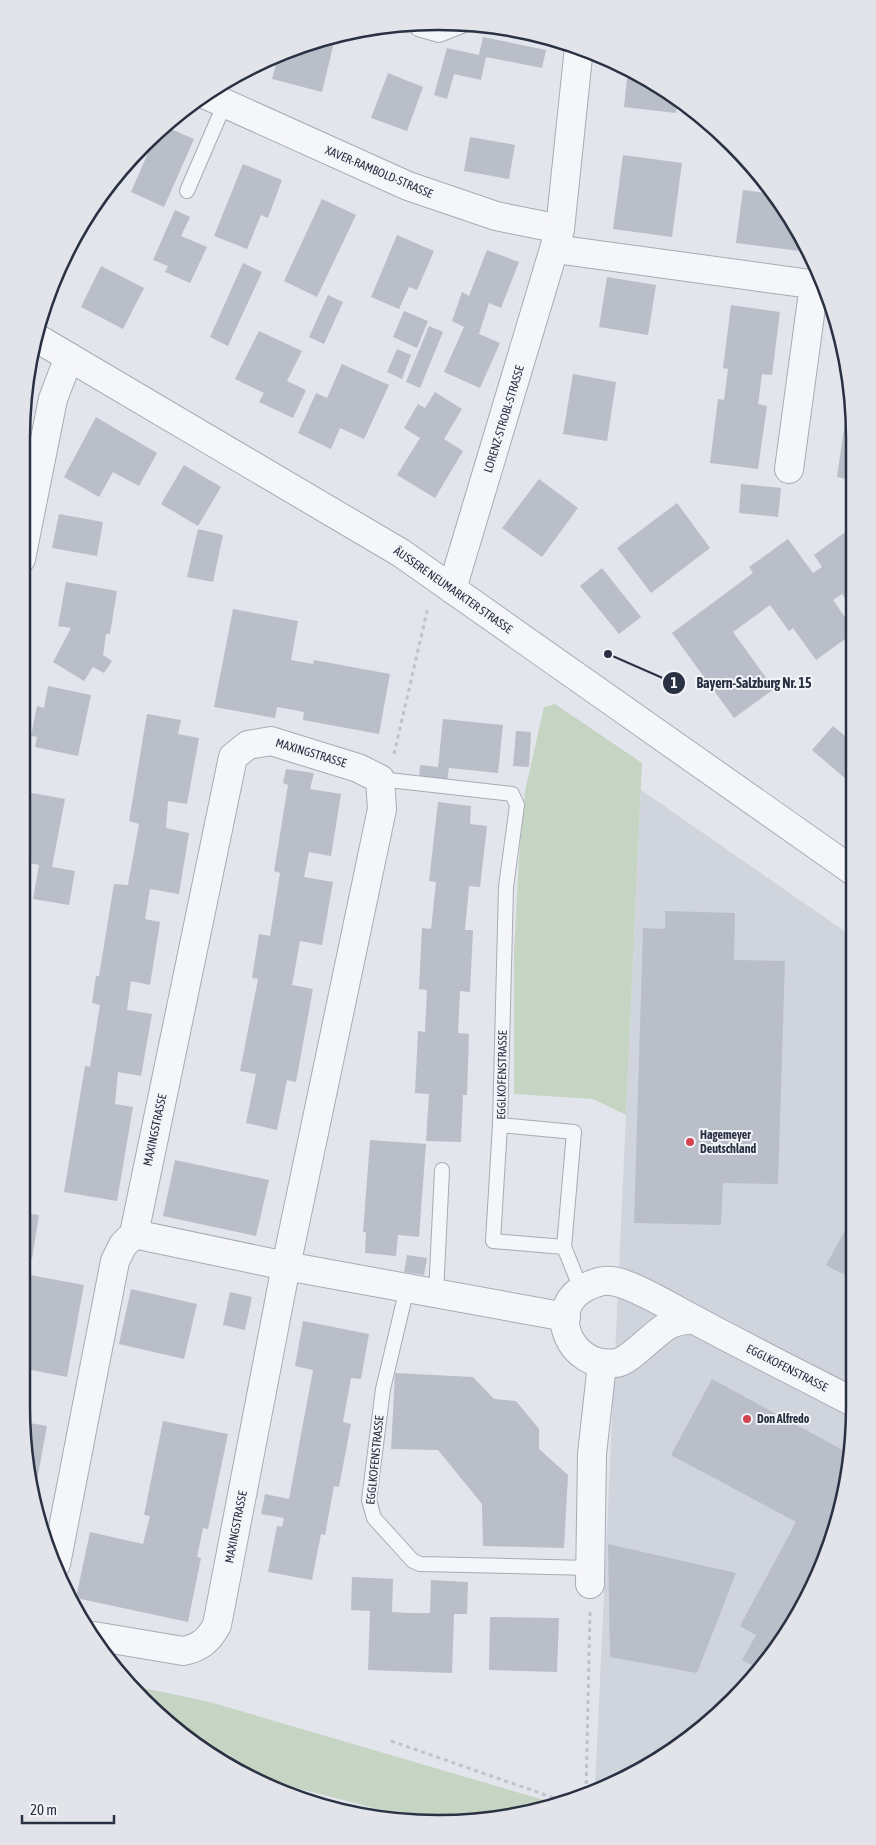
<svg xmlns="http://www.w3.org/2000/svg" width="876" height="1845" font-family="'Asap Condensed',sans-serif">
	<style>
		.built { fill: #d0d4dd }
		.green { fill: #c6d5c3 }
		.building { fill: #b9bec8 }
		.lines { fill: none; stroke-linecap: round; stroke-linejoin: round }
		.service-casing { stroke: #a7abb5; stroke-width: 16 }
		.minor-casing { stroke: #a7abb5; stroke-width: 30 }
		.path { stroke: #c0c3ca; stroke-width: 3; stroke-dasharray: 4 4; stroke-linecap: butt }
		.service { stroke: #f5f6f9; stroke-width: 14 }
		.minor { stroke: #f5f6f9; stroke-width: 28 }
		.poi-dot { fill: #d34450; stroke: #f2f4f8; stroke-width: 2 }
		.labels { text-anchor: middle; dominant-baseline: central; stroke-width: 4; stroke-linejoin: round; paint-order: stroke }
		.street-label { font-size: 12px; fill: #293143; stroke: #f2f4f8 }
		.poi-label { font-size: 12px; font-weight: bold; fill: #293143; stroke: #f2f4f8; text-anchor: start }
		.rim { fill: none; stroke: #293143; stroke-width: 2.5 }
		.leader { fill: none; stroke: #293143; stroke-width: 2 }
		.callout-dot { fill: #293143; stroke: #f2f4f8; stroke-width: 2 }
		.mark-label { font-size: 15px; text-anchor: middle; font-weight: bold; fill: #fff }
		.callout-label { font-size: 14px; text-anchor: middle; font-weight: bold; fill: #293143; stroke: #f2f4f8; stroke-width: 4; stroke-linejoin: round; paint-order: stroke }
	</style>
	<rect width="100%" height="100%" fill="#e2e5eb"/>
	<path class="built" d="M641,790L853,937L855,1407L847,1489L823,1567L784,1639L733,1701L623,1781L595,1789Z"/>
	<g class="green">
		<path d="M555,704L642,763L626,1115L593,1099L514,1094V952L519,857L525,791L544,707Z"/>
		<path d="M134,1686L210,1702L551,1802L492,1820L409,1817L246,1775L207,1754Z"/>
	</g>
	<g class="building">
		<path d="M483,37L546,50L542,68L486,57L481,80L454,74L447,99L434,95L447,48L479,55Z"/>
		<path d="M324,39L334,42L322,92L272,79L279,53Z"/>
		<path d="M628,70L677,99L676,113L624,107Z"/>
		<path d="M388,73L423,87L407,131L371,118Z"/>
		<path d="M164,126L194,139L164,207L131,192L157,132Z"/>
		<path d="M470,137L515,145L509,179L464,171Z"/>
		<path d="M623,155L682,163L672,237L613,229Z"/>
		<path d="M243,164L282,180L268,218L261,215L247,249L214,236Z"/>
		<path d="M743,190L774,194L786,214L785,219L789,220L808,252L736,243Z"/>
		<path d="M322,199L356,215L317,297L284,281Z"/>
		<path d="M175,210L190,217L181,236L207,247L190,283L165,272L168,266L153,260Z"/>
		<path d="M397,235L434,251L417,290L409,287L399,309L371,297Z"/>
		<path d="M487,250L519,262L501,308L489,303L479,334L500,343L480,388L444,372L464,327L452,321L462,292L469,296Z"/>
		<path d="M67,251L75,255L56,291L50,288Z"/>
		<path d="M243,263L262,272L228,346L210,337Z"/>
		<path d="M101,266L144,288L123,329L81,307Z"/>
		<path d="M607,277L656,285L648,335L599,327Z"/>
		<path d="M328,295L343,302L324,344L309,337Z"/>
		<path d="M731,305L780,312L772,375L762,374L758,404L767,406L758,469L710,463L718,399L724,400L728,369L723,368Z"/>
		<path d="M404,311L428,321L417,348L393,337Z"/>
		<path d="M429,326L443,332L420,388L406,382Z"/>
		<path d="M259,331L302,351L287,381L306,390L293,418L259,402L264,393L235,379Z"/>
		<path d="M397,349L411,355L402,379L387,372Z"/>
		<path d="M342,364L389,385L364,439L340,428L331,449L298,433L316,393L327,398Z"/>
		<path d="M573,374L616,382L607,441L563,434Z"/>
		<path d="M435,392L462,409L444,439L463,451L435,498L397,475L420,438L404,428L418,404L425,408Z"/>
		<path d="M846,416L851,417V480L837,477Z"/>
		<path d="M96,417L157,453L139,486L113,472L99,497L64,477Z"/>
		<path d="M184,465L221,487L198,526L161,504Z"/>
		<path d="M539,479L578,508L542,557L502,528Z"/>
		<path d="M741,484L781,488L778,517L739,513Z"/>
		<path d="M677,503L710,548L651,593L617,548Z"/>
		<path d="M59,514L103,522L97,556L52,548Z"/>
		<path d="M852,527V607L842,594L833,600L852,627V634L816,660L793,628L789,631L770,605L733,632L774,689L734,718L672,633L753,573L749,567L788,539L813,573L822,567L814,555Z"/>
		<path d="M198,529L223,535L213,582L187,577Z"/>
		<path d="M602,568L641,617L619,634L580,586Z"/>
		<path d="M66,582L117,591L110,634H106L103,655L112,661L104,673L93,667L84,681L53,662L71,628L58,626Z"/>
		<path d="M233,609L298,621L291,660L313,664L314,660L390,674L379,734L303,720L304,712L277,707L275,718L214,707Z"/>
		<path d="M48,686L91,695L78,756L35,747L37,737L31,736L37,706L44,708Z"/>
		<path d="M147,714L181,720L178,734L199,738L187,804L168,801L166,828L189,833L179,894L150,889L145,919L160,922L150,985L131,981L127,1010L152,1014L141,1076L118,1072L115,1104L133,1107L117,1201L64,1192L85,1066L90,1067L100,1005L92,1003L96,976H99L114,884L128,885L139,824L129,821Z"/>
		<path d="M443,719L503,725L498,773L449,768L447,782L419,779L420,765L438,767Z"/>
		<path d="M833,726L852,742L853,785L812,750Z"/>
		<path d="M516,731L531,732L529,767L513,766Z"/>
		<path d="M286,769L314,773L310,789L341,794L331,856L309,852L304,877L333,882L322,945L300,941L292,985L313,989L296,1082L287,1080L277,1130L246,1123L256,1074L240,1071L258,979L252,978L259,934L270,936L280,873L274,871L288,785L283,783Z"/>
		<path d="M21,791L65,799L52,867L75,871L69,905L33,899L39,865L21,861Z"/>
		<path d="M438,802L471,806L470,824L487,826L480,887L469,886L465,930H473L470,992L460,991L458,1033L469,1034L467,1095H463L461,1142L426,1141L429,1094L415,1093L418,1031L425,1032L427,990L419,989L422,928L431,929L436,882L429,881Z"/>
		<path d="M665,911L735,913L734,960L785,961L778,1184L723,1183L721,1225L634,1223L643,928L665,929Z"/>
		<path d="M21,1014L31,1016L22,1062H21Z"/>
		<path d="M370,1140L426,1144L419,1237L398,1235L396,1256L365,1253L366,1232H363Z"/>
		<path d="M175,1160L269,1180L256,1236L163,1216Z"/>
		<path d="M21,1213L39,1215L32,1259L21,1258Z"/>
		<path d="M854,1214V1280L826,1265Z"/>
		<path d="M407,1255L427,1258L424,1275L404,1272Z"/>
		<path d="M30,1275L84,1285L67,1377L21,1368V1322Z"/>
		<path d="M131,1289L197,1304L184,1359L119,1344Z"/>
		<path d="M230,1292L252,1297L245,1330L223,1325Z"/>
		<path d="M303,1321L369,1334L361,1379L351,1378L343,1422L351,1424L339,1487L334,1486L325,1535L321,1534L312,1580L268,1572L277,1526L282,1527L284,1518L261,1514L265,1494L289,1499L313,1370L295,1366Z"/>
		<path d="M395,1373L473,1377L494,1399L516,1401L539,1429V1449L568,1475L564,1548L483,1546L482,1504L438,1450L391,1449Z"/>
		<path d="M712,1379L850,1454L847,1489L823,1567L784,1639L759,1669L742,1660L756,1635L740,1626L796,1522L671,1455Z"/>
		<path d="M163,1421L228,1434L208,1529L203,1528L197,1557L201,1558L188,1622L76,1598L90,1532L143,1544L150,1516L144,1515Z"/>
		<path d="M24,1422L47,1426L35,1491Z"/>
		<path d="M608,1544L736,1573L697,1673L610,1657Z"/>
		<path d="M352,1577L393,1579L392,1612L410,1613H430L431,1580L468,1582L467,1614H454L452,1673L368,1670L370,1611L351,1610Z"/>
		<path d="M490,1617L559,1618L557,1672L489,1670Z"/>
	</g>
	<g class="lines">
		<g class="service-casing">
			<g id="service">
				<path d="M418,29L439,35L467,24"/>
				<path d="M187,191L225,103"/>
				<path d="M380,779L512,794L517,805L506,887L500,1125L493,1241L564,1247L581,1289"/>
				<path d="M500,1125L574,1132L564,1247"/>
				<path d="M407,1288L383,1389L369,1500L374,1518L413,1561L420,1564L590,1568"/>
				<path d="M436,1294L442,1170"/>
			</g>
		</g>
		<g class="minor-casing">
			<g id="minor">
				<path d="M204,94L408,186L496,216L560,229"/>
				<path d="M555,249L825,286"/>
				<path d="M35,337L401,553L853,871"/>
				<path d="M789,469L814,285"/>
				<path d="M21,559L53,399L69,357"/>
				<path d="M452,589L560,229L579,47"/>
				<path d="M693,1319C685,1320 674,1321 667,1326C652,1335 630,1361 616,1363C570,1370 544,1308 586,1287C594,1283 602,1280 611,1281C632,1283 674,1309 693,1319C747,1348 801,1375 855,1403"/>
				<path d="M56,1564L115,1261L123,1245L134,1234"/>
				<path d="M590,1584L592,1454L602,1364"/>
				<path d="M94,1636L183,1651C200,1648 209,1640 217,1625L286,1266L382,809L380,779L358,768L271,741L248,745L233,757L134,1234L286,1266L566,1317"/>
			</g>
		</g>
		<g class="path">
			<path d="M394,754L428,607"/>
			<path d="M845,900L853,906"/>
			<path d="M391,1741L560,1800"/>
			<path d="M586,1792L590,1612"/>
		</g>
		<use href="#service" class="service"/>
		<use href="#minor" class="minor"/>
	</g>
	<g class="poi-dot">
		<circle cx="690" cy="1142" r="5"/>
		<circle cx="747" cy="1419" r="5"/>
	</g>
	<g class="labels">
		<g class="street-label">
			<text transform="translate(379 172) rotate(23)">XAVER-RAMBOLD-STRASSE</text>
			<text transform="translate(504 419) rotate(-73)">LORENZ-STROBL-STRASSE</text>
			<text transform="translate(453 590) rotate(35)">ÄUSSERE NEUMARKTER STRASSE</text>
			<text transform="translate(311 753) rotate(17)">MAXINGSTRASSE</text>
			<text transform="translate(502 1075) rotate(-89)">EGGLKOFENSTRASSE</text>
			<text transform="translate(155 1130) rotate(-78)">MAXINGSTRASSE</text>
			<text transform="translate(787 1368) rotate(27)">EGGLKOFENSTRASSE</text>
			<text transform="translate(375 1460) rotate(-84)">EGGLKOFENSTRASSE</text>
			<text transform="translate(236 1527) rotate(-79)">MAXINGSTRASSE</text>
		</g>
		<g class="poi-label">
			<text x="700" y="1135">Hagemeyer<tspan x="700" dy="14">Deutschland</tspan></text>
			<text x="757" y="1419">Don Alfredo</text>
		</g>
	</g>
	<path d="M0 0H876V1845H0ZM438 30H438A408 408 0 0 1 846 438V1407A408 408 0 0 1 438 1815H438A408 408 0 0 1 30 1407V438A408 408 0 0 1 438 30Z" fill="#e2e4ea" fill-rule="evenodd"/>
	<path class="rim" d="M438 30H438A408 408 0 0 1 846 438V1407A408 408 0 0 1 438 1815H438A408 408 0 0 1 30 1407V438A408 408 0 0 1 438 30Z"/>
	<path class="leader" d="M608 654L674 683"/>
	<g class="callout-dot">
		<circle cx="608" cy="654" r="5"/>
		<circle cx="674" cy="683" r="12"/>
	</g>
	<g class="mark-label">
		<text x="674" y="688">1</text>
	</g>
	<g class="callout-label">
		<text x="754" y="688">Bayern-Salzburg Nr. 15</text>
	</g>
	<path d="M22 1815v8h92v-8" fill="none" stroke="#293143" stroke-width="2.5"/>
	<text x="30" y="1815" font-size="15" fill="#293143" stroke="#f2f4f8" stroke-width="4" paint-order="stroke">20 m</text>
</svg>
